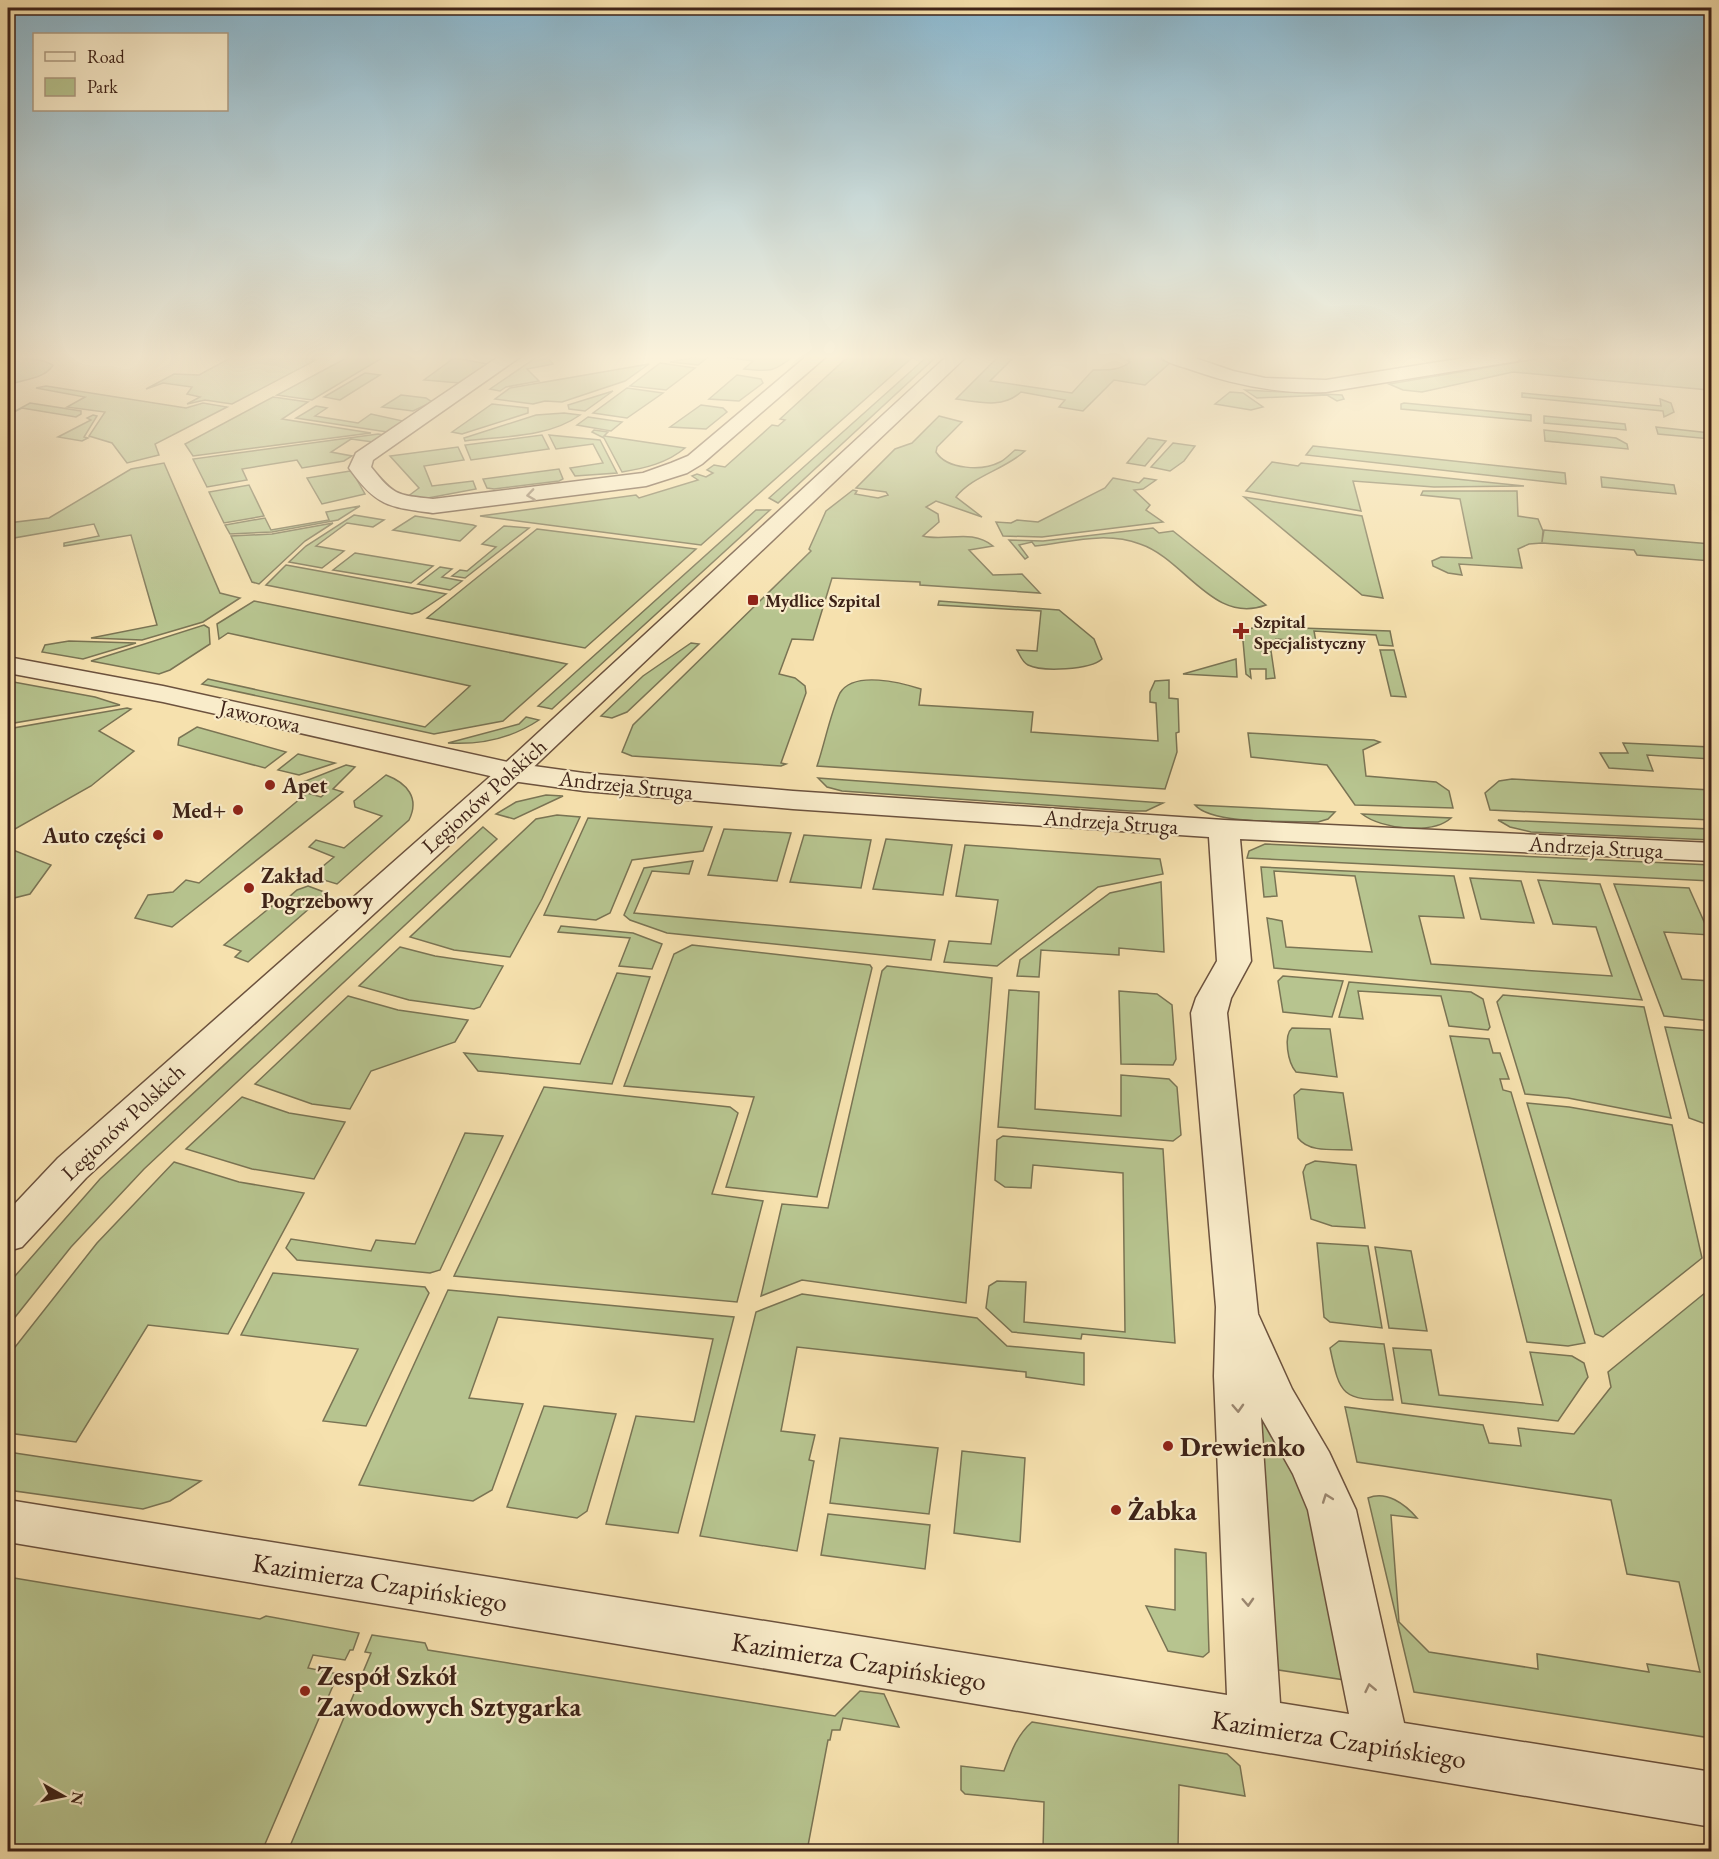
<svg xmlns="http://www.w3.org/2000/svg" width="1719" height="1859" font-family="'EB Garamond',serif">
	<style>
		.green { fill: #b7c48f; stroke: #7a7454; stroke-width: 1.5 }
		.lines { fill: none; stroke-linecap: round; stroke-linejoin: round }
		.minor-casing { stroke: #6c523e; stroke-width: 3 }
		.tertiary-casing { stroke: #6c523e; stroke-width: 3 }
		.minor { fill: #f9ecca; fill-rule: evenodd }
		.tertiary { fill: #f9ecca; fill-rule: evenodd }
		.oneway { stroke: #9c8871 }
		.poi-dot { fill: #8f2418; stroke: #f9ecca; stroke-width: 2 }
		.labels { text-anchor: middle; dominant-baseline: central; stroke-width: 4.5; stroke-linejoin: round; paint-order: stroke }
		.far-poi-label { font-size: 18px; font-weight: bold; fill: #3e2318; stroke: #f9ecca; text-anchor: start }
		.street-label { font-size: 22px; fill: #3e2318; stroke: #f9ecca }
		.poi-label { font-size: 22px; font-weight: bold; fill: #3e2318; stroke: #f9ecca; text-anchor: start }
		.near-poi-label { font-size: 27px; font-weight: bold; fill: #3e2318; stroke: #f9ecca; text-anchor: start }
		.near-street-label { font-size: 27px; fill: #3e2318; stroke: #f9ecca }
	</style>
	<rect width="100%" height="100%" fill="#f6e1ae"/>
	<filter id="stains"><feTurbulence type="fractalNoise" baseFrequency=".00333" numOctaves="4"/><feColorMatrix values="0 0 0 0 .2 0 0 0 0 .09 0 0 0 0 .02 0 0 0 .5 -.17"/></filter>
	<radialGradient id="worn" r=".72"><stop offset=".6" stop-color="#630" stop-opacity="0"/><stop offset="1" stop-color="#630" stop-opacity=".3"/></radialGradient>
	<g class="green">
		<path d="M236,355H305L302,358L316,360L232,404L205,400L187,404L200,397L187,394L192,387L163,383L146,389L174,374L199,375Z"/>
		<path d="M352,355H387L312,400L277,395Z"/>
		<path d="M545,355H564L548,358L553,364L527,369L539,381L506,387L500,391L490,389L534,359Z"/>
		<path d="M707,355H795C774,372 771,372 744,369L753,361L711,355L698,365L670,362Z"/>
		<path d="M850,355H915L701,545L480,516L636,495L639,498L698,480L692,476L697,474L706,477L713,473L707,470L714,465L725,467L772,425L778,426L785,420L780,419Z"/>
		<path d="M929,355L937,356L778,503L769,498Z"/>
		<path d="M1139,355H1149L1170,363L1145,385L1114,380L1083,411L1059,407L1065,400L1021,392C1002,409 979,402 956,399L998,357L1012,359L990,381L1072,393L1093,370C1106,370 1119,371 1130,362L1126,360Z"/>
		<path d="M1559,355L1711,357V396L1709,390L1513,372L1422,392L1403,390L1389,384Z"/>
		<path d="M8,356L44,361L53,365C44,380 22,379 8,385Z"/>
		<path d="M454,358L488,364L460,383L424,380Z"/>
		<path d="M660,363L695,368L666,390L630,386Z"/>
		<path d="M649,364L625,381L562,402L545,401L533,404L495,399L510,388Z"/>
		<path d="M365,373L380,375L340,400L324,397Z"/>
		<path d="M737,375L761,379L763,383L739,401L709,399Z"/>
		<path d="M46,386L186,408L203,403L227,407L155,444L159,455L127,463L112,443L89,436L105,412L67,407L85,397L36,388Z"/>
		<path d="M627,388L663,393L627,418L593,413Z"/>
		<path d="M1245,390L1342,395L1344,399L1337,401L1327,395L1257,398Z"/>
		<path d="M613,391L585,411L569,409L568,405Z"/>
		<path d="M1230,392L1243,393L1263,407L1251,410L1215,404Z"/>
		<path d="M1522,393L1661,406L1660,399L1671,403L1674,412L1664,417L1663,411L1522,397Z"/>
		<path d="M401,395L426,398L432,402L413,411L382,407Z"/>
		<path d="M273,397L308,402L282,419L371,433L193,456L185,444Z"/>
		<path d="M30,403L81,411V414L76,417L22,408L8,415Z"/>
		<path d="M1404,403L1531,415V421L1401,409V404Z"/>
		<path d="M492,404L528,408V413L462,434L452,432Z"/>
		<path d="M701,405L723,408L727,412L706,429L670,427Z"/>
		<path d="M316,406L327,408L315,416L358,423L371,414L403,421L387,432L296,418Z"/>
		<path d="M564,413L580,415C548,438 502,436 465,441L464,438L536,415Z"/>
		<path d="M93,415L97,416L84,437L88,438L82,441L58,437L91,420L87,418Z"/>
		<path d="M939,416L962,422L937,447L936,452C947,470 983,471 1000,462C1006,459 1010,454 1015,450L1025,451C1004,470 972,476 956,497L982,517L936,501L926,507L938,514L939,522L923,536C946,542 971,528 993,546L969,550L993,575L1022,574L1040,593L920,585V582L832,578L813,640L792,639L779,674L795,678L805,686L806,693L781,763L786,764L781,766L632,756L622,752L633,725L811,551L809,549L826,511L853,490L857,491L855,494L878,498L888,495L886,492L856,488L895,449L912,443Z"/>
		<path d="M1544,416L1625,424L1626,430L1544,423Z"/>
		<path d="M588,417L622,422L611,431L577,425Z"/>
		<path d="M1656,427L1710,433L1711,439L1658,434Z"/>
		<path d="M594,430L608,432L604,436L685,448C667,463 646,468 622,472L604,438L592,432Z"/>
		<path d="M1544,430L1616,438L1627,444L1628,449L1545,441Z"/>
		<path d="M378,434L384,435L373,442L351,439L331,452L352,456L344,461L302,468L297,460L242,469L247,480L207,487L193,459Z"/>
		<path d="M542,435L549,449L471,460L465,445Z"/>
		<path d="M549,435L600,440L617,473L575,476L570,468L603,463L593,444L556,449Z"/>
		<path d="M1148,438L1166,441L1145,466L1127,463Z"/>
		<path d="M1173,443L1195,446L1184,461L1170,471L1151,467Z"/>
		<path d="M1313,446L1565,473L1566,484L1306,455Z"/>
		<path d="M458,447L464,460L424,466L432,486L473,481L476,489L428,498L407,497L419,488L390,456Z"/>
		<path d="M1272,462L1298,466L1301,463L1524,486L1434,487L1353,481L1361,511L1246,491Z"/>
		<path d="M164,463L220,593L240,598L203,622L142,640L91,638L157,625L131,535L64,546V543L99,536L94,524L8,539V523L49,518L131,469Z"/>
		<path d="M559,469L563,479L559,481L494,489L487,488L483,479Z"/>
		<path d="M350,471L353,473L365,494L322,504L307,478Z"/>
		<path d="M1601,477L1674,485L1676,494L1602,487Z"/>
		<path d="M1113,478L1139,483L1144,478L1156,480L1143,489L1134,490L1150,505L1146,510L1163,522L1042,537L1003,536L996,522L1011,523L1017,520L1038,522L1105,488Z"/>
		<path d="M249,485L264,516L224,523L209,492Z"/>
		<path d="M1423,491H1517L1518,516L1538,519L1543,531L1542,542L1544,530L1711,544V561L1637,555L1634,550L1542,543L1529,544L1518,549L1522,568L1459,564L1462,575L1448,573L1433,566L1432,561L1441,557L1472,558L1460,499L1421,495Z"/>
		<path d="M1244,497L1362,516L1383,598L1362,595Z"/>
		<path d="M360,506L338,520L272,532L230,534L225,525L265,518L271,530L329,520L326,512Z"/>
		<path d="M756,510H770L552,709L538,706Z"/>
		<path d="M354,515L384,520L373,527L347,523L316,546L344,551L322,568L289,562L306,546Z"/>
		<path d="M415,516L473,525L476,526L460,541L393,530Z"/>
		<path d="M333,523L305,541L259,584L252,582L231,536L272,534Z"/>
		<path d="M504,526L529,528L465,578L452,576L460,570L467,571L496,547L482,544Z"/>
		<path d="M1153,528L1159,533L1173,531L1266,605C1213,625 1185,559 1140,544C1105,531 1071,542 1035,546L1032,542L1019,545L1028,557L1025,559L1009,540L1043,541Z"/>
		<path d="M537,529L696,549L585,648L427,618Z"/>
		<path d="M355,553L433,566L411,583L333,570Z"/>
		<path d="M286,565L446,594L419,612L412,614L266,585Z"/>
		<path d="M440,567L452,569L442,577L462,581L450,590L418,584Z"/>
		<path d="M254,601L567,664L503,721L434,734L202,684L208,679L425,727L470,686L228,633L219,639L217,624Z"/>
		<path d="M939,601L1059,610L1094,639L1102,659C1090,670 1042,672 1028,665C1022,662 1020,655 1017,650L1037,651L1041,611L938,605Z"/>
		<path d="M204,625L209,628L210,644L170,670L159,674L91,661Z"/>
		<path d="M1267,627L1390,631L1393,646L1379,645L1376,635L1314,631L1316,642L1276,639L1270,644L1275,678L1266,679V669H1250L1251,678L1246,674L1243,641L1239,638V634L1252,628Z"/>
		<path d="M69,641L136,643L83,659L42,652L45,645Z"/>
		<path d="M691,643L699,644L627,712L612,718L601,716L643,676Z"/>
		<path d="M1380,650H1394L1406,697L1391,696Z"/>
		<path d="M1236,659L1237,677L1183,674Z"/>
		<path d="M1169,680V698L1178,699L1179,732L1176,733L1177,752L1165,789L817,766C824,746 831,711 840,693C854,670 902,683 921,689L919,705L1033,712L1031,732L1158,741L1156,703L1150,702V692L1155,681Z"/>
		<path d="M8,681L95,697L120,705L8,724Z"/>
		<path d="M127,708L131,709L99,731L134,751L91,786L8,833V729Z"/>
		<path d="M526,717L539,720C512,738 481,745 448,743L519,724Z"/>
		<path d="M197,727L286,752L265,768L178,745L179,738Z"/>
		<path d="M1248,733L1374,740L1380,742L1363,750L1366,776L1436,782L1449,791L1453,808L1355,805L1327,765L1251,757Z"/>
		<path d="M1623,743L1711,747V759L1647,755L1653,771L1609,768L1600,753H1628Z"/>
		<path d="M298,754L335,763L299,775L278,770Z"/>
		<path d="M346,765L355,767L333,789L343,792L172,927L135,918L148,895L173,892L186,880L199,883L307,793L321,797L328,791L298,784Z"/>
		<path d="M386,775C407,783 420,798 409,820L337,884L317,878L316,872L334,857L309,847L316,840L344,848L382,816L355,807L354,801Z"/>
		<path d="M818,778L1163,803L1146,811H1130L842,791L827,787Z"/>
		<path d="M1512,779L1711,790V820L1490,810L1485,793L1499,781Z"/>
		<path d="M546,795L563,796L514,819L496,814L516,802Z"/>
		<path d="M1195,805L1335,812L1328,819L1318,822C1290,821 1212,825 1195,805Z"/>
		<path d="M1362,814L1451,818C1432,835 1381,829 1362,814Z"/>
		<path d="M557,815L580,817L542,899L510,957L454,950L410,937L536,819Z"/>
		<path d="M588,818L712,827L703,851L632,860L610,913L596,920L544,915Z"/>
		<path d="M1498,820L1711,829V840L1531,832L1510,827Z"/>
		<path d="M483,827L497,839L144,1169L71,1247L8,1326V1284L100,1179Z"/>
		<path d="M724,829L791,833L777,881L708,875Z"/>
		<path d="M804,835L871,840L861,888L790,882Z"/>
		<path d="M886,839L952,845L943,895L873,889Z"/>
		<path d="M1265,844L1711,865V881L1247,858L1249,851Z"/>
		<path d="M965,845L1160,859L1163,874L1098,887L997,966L944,962L949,941L991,944L998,900L956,896Z"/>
		<path d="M8,848L51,865L30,894L14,898L13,894L8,893Z"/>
		<path d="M693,861L689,874L652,871L634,913L935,940L931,960L667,933L630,920L624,915L644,868Z"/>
		<path d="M1261,867L1454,876L1464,918L1419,916L1431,964L1612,976L1596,927L1553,924L1538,880L1600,884L1642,1000L1274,968L1267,918L1282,921L1286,947L1372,952L1355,876L1274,871L1277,896L1264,897Z"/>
		<path d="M1470,878L1521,881L1534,923L1481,919Z"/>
		<path d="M1161,882L1164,952L1119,948V955L1041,950L1039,977L1017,976L1020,960L1110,893Z"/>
		<path d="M1614,884L1689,888L1710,935L1664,932L1682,979L1711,981V1021L1664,1016Z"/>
		<path d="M308,886L327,893L248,962L235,957L241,951L224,945L272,906L282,903L297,890Z"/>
		<path d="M561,926L633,933L662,944L652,969L619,966L630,938L558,932Z"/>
		<path d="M692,945L870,965L872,968L817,1197L726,1187L754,1097L624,1086L674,954Z"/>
		<path d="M400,947L435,956L503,966L480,1007L474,1009L409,1000L359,986Z"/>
		<path d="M887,966L992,978L966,1303L802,1280L761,1296L782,1204L828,1208L882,971Z"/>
		<path d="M617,973L650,977L612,1084L478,1071L464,1053L580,1064Z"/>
		<path d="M1283,976L1343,981L1332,1017L1283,1012L1278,981Z"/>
		<path d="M1349,982L1471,992L1483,999L1490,1027L1488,1030L1449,1026L1441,996L1358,991L1363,1019L1339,1017Z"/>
		<path d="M1009,990L1039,992L1035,1109L1121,1116V1075L1169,1079L1177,1087L1181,1135L1173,1141L998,1127Z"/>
		<path d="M1119,991L1157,994L1172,1005L1176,1059L1173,1065L1121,1064Z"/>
		<path d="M1503,995L1644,1007L1671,1118L1568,1098L1525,1094L1497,1002Z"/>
		<path d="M348,996L398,1010L468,1020L455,1042L371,1071L350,1109L312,1104L255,1084Z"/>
		<path d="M1665,1027L1711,1031V1126L1689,1118Z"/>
		<path d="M1292,1028L1330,1029L1337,1077L1296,1072C1288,1063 1283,1036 1292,1028Z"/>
		<path d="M1450,1036L1489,1039L1493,1053H1500L1509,1079H1500L1503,1090L1511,1092L1585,1343L1568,1346L1527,1342Z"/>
		<path d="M544,1087L730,1107L738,1113L712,1194L763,1201L737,1302L454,1276Z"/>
		<path d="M1301,1089L1343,1093L1352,1150C1335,1149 1309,1153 1298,1138L1294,1095Z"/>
		<path d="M242,1097L289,1113L345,1122L314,1179L252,1169L186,1149Z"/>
		<path d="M1527,1103L1569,1107L1672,1125L1702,1258L1603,1337L1595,1334Z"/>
		<path d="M465,1133L503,1136L440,1270L430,1273L297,1260L286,1248L291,1239L371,1251L376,1240L415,1244Z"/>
		<path d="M1003,1136L1163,1149L1175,1343L1082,1334L1081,1339L1012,1332L986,1308L989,1286L997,1281L1026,1282L1024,1322L1125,1332L1123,1173L1033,1165L1031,1188L1005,1187L995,1180L997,1140Z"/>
		<path d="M1315,1161L1356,1165L1365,1228L1332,1226L1311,1219L1303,1172L1306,1165Z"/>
		<path d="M174,1162L239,1182L304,1193L228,1334L148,1325L76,1442L8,1433V1356L97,1243Z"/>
		<path d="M1317,1243L1368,1246L1382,1328L1330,1322L1324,1317Z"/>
		<path d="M1375,1247L1411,1251L1427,1331L1389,1328Z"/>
		<path d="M273,1273L425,1287L429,1293L366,1426L323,1421L358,1349L241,1335Z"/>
		<path d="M1711,1288V1738L1414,1692L1368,1498C1386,1490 1405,1504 1417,1518L1391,1515L1399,1622L1429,1652L1538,1669L1537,1654L1649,1672L1647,1664L1700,1672L1679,1582L1627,1574L1611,1500L1357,1462L1345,1407L1483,1425L1489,1443L1521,1446L1518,1428L1574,1434L1611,1387L1608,1372Z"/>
		<path d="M448,1290L734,1317L678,1533L606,1524L636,1416L694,1422L713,1339L498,1317L469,1398L523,1404L492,1490L473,1501L359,1485Z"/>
		<path d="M802,1294L977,1318L1007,1346L1084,1353V1385L1026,1377V1372L797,1347L781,1431L815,1435L809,1460L814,1461L797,1551L700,1536L756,1312Z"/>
		<path d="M1339,1341L1384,1344L1393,1400C1342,1400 1340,1396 1330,1348Z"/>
		<path d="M1393,1348L1431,1350L1439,1395L1543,1405L1530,1352L1572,1356L1584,1363L1588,1377L1558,1421L1402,1403Z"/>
		<path d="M1258,1405L1308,1498L1345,1680L1272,1669Z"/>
		<path d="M544,1406L616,1414L587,1511L577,1518L507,1507Z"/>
		<path d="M840,1438L938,1448L929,1514L830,1503Z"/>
		<path d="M962,1451L1025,1458L1020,1542L954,1533Z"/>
		<path d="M8,1452L201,1481L170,1501L143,1509L8,1490Z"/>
		<path d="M828,1514L930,1525L925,1569L821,1555Z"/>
		<path d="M1175,1549L1206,1553L1209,1652L1203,1657L1168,1651L1146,1606L1175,1610Z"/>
		<path d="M8,1577L260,1619L266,1616L359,1633L353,1650H350L345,1660L313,1655L308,1668L338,1674L262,1851H8Z"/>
		<path d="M372,1635L425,1643L428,1650L835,1716L860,1691L884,1694L899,1727L843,1718L840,1730H832L830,1740H828L807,1851H288L371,1653L365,1652Z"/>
		<path d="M1032,1722L1227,1754L1240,1766L1245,1796L1179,1785L1178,1851H1043L1044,1802L965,1794L961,1790V1766L1004,1771C1011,1752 1017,1735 1032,1722Z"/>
	</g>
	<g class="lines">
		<g class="minor-casing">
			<g id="minor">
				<path d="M501,355H523L373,460L371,467C394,496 397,495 433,499L643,473L671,463L688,456L808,355H828L702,464L687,473L646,486L433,513C388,507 376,506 349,468L356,453Z"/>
				<path d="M1160,355H1186L1233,371L1265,378L1326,380L1482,355H1526L1517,361L1326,392C1278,394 1234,385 1189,369C1180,366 1165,363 1160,355Z"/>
				<path d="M8,657L163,686L512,763L584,773L793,791L1224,820L1712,843V861L1240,839L1251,961L1231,998L1227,1013L1258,1314L1292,1389L1329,1452L1356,1510L1404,1723L1712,1772V1827L8,1542V1500L1227,1695L1214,1376L1216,1307L1191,1013L1196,998L1217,961L1209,837L793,809L584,791L512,781L163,702L8,673ZM1261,1417L1293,1474L1308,1510L1349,1714L1280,1703Z"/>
			</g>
		</g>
		<g class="tertiary-casing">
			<path id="tertiary" d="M948,355H968L522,778L86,1178L22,1247L8,1251V1211L58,1158L502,766Z"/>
		</g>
		<use href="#minor" class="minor"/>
		<use href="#tertiary" class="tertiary"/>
	</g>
	<defs><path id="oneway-chevron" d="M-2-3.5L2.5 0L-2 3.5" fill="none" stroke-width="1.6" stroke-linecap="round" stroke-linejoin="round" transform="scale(1.5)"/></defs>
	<g class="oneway">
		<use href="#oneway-chevron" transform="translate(531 495) rotate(172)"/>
		<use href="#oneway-chevron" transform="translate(1238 1408) rotate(87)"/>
		<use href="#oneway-chevron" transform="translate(1327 1498) rotate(-110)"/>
		<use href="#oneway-chevron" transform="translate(1248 1602) rotate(87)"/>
		<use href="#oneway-chevron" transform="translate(1370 1688) rotate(-102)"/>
	</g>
	<linearGradient id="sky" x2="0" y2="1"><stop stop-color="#8ab8d0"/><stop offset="0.58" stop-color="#fbf2db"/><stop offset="1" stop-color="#fbf2db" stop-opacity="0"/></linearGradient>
	<rect width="1719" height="615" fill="url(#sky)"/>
	<g class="poi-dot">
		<rect x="747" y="594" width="12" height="12" rx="3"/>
		<path d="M1238 622h6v6h6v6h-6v6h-6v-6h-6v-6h6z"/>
		<circle cx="270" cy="785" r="6"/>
		<circle cx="238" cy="810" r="6"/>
		<circle cx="158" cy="835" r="6"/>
		<circle cx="249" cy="888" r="6"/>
		<circle cx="1168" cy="1446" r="6"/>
		<circle cx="1116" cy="1510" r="6"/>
		<circle cx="305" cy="1691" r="6"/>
	</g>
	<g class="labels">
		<g class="far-poi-label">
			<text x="765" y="600">Mydlice Szpital</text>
			<text x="1254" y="621">Szpital<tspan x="1254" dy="21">Specjalistyczny</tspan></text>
		</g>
		<g class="street-label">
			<text transform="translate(260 716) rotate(13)">Jaworowa</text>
			<text transform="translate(626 785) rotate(6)">Andrzeja Struga</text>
			<text transform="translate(484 796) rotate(-42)">Legionów Polskich</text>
			<text transform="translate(1111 822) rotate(4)">Andrzeja Struga</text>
			<text transform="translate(1596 847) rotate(3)">Andrzeja Struga</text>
			<text transform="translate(123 1122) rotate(-43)">Legionów Polskich</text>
		</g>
		<g class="poi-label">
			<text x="282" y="785">Apet</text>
			<text x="226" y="810" text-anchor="end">Med+</text>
			<text x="146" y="835" text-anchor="end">Auto części</text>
			<text x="261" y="875">Zakład<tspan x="261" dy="25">Pogrzebowy</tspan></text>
		</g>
		<g class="near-poi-label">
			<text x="1180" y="1446">Drewienko</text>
			<text x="1128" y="1510">Żabka</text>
			<text x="317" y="1675">Zespół Szkół<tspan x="317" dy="31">Zawodowych Sztygarka</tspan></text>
		</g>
		<g class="near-street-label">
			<text transform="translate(380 1582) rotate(9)">Kazimierza Czapińskiego</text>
			<text transform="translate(859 1661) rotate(9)">Kazimierza Czapińskiego</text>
			<text transform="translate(1339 1739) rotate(9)">Kazimierza Czapińskiego</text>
		</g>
	</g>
	<rect width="1719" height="1859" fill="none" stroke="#f6e1ae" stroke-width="30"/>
	<rect x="9" y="9" width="1701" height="1841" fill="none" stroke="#3e2318" stroke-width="3"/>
	<rect x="15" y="15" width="1689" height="1829" fill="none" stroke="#3e2318" stroke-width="1.5"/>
	<rect x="33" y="33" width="195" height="78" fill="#f9ecca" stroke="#ae9c83" stroke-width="1.5"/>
	<rect x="45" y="52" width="30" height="9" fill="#f9ecca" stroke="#ae9c83" stroke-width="1.5"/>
	<text x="87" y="63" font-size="18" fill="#3e2318">Road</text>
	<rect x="45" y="78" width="30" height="18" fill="#b7c48f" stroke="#ae9c83" stroke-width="1.5"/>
	<text x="87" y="93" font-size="18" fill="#3e2318">Park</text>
	<g transform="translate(63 1796) rotate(99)" stroke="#f9ecca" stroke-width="4.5" paint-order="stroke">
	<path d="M0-4.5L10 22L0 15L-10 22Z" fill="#3e2318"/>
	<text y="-9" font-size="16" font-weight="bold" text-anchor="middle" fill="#3e2318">N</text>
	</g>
	<rect width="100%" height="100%" filter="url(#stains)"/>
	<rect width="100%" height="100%" fill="url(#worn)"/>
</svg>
